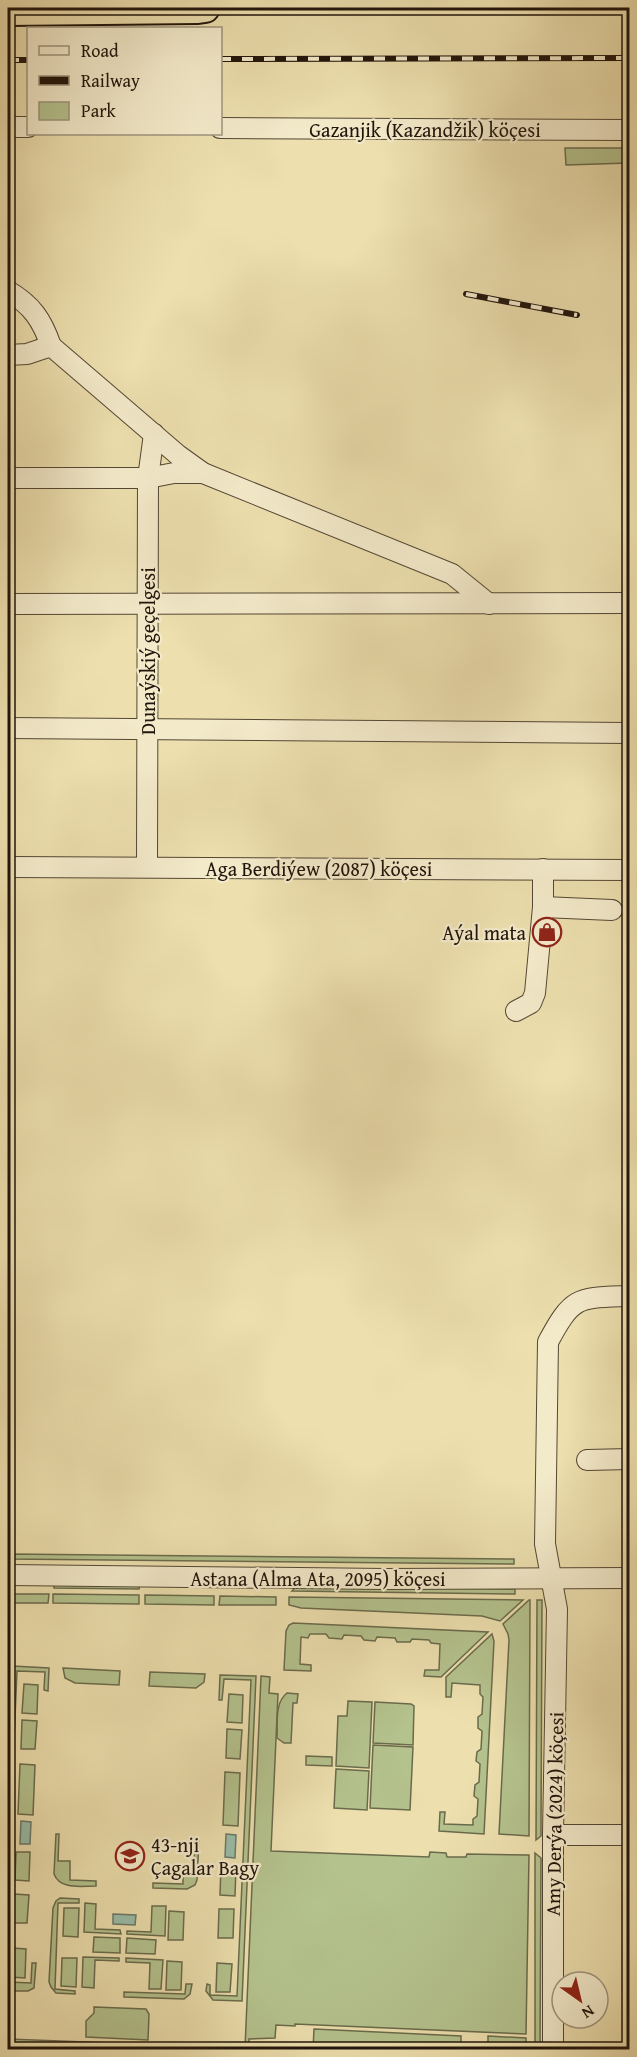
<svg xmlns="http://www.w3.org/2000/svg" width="637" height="2057" font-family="'Gentium Book Plus',serif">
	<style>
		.green { fill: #b4c28d; stroke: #6a6b4c; stroke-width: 1.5 }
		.water { fill: #99bda9; stroke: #69796a; stroke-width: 1.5 }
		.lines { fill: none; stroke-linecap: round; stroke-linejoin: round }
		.minor-casing { stroke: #534734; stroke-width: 22 }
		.highway-casing { stroke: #20140b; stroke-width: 32 }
		.minor { stroke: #f3eaca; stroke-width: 20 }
		.highway { stroke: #eddfae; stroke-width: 28 }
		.rail-casing { stroke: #20140b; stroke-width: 6 }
		.rail { stroke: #f3eaca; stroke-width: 4; stroke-dasharray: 11; stroke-linecap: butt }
		.labels { text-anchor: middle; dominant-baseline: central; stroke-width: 4.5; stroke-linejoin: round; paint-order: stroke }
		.street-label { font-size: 20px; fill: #20140b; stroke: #f3eaca }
		.poi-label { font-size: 20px; fill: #20140b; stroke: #f3eaca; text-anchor: end }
	</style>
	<rect width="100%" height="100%" fill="#eddfae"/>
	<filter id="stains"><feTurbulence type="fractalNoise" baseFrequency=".00333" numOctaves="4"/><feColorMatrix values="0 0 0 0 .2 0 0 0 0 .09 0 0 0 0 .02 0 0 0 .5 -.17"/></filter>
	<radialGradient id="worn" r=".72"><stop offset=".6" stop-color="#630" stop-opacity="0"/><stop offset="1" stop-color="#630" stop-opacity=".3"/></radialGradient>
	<g class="green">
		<path d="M565,148H629V163L566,165Z"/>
		<path d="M8,1554L514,1559V1564L8,1559Z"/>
		<path d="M54,1583L140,1584L139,1589L54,1588Z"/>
		<path d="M297,1586L515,1589V1594L292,1591Z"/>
		<path d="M8,1594H49L48,1603H8Z"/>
		<path d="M53,1594L139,1595V1604L53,1603Z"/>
		<path d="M145,1595L214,1596V1605L145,1604Z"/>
		<path d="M220,1596L276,1597V1605H219Z"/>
		<path d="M289,1597L523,1600L500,1621L482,1616L301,1608L289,1605Z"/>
		<path d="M529,1600H530L529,1836L499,1834L509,1640L508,1634L503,1624Z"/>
		<path d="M537,1600H542L541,1836L536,1840Z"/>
		<path d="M293,1623L488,1632L441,1677L424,1676L425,1670H439L440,1644L431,1643L429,1640L412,1639L410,1642H397L395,1638L377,1637L375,1641L364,1640L361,1636L344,1635L342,1639L329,1638L326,1634H310L308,1638L301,1637L300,1664L311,1665V1671L284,1670L286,1631L289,1625Z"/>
		<path d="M492,1634L494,1641L484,1834L439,1831L440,1812H445L444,1824L473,1825V1819L477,1816L478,1799L474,1796L475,1785L479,1782L480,1764L476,1761L477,1752L481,1749L482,1731L478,1728V1717L482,1714L483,1697L480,1694V1685L452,1683L451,1697H446V1677Z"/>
		<path d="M12,1666L49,1668L48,1691L44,1690L45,1672L17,1671L8,1880V1769Z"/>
		<path d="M63,1668L120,1671L119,1685L75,1683L65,1678Z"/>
		<path d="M150,1672L205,1674L204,1682L196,1688L149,1686Z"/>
		<path d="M220,1675L256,1676L242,2001L213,2000L206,1991L207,1984L210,1985V1995L237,1996L251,1680L224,1679L222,1700H219Z"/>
		<path d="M261,1676L270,1677L269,1693L278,1694L271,1851L429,1857L430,1852L446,1853L447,1857H466L467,1854L529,1855L526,2034L295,2024V2026L276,2025L275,2038L249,2039V2049H8V2039L245,2048Z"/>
		<path d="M24,1684L38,1685L37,1714L22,1713Z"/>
		<path d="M287,1693L298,1694L297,1703H293L291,1743H284L277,1738C278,1724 274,1703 287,1693Z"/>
		<path d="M229,1694L243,1695L242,1723L227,1722Z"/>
		<path d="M348,1701L372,1702L369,1768L336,1766L338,1716H347Z"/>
		<path d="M375,1702L411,1704L414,1706L413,1745L373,1743Z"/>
		<path d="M22,1720L37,1721L35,1749H21Z"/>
		<path d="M227,1729L242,1730L240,1759L226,1758Z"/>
		<path d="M373,1745L413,1747L410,1810L370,1808Z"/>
		<path d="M306,1756L332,1757V1766L306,1765Z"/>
		<path d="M20,1764L35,1765L33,1815L18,1814Z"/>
		<path d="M336,1769L369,1771L367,1810L334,1808Z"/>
		<path d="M225,1772L240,1773L238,1826L223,1825Z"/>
		<path d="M56,1834H59L58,1861H70V1880L96,1881V1886C81,1886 60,1890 54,1874Z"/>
		<path d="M195,1839L199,1840L197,1880L195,1885L187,1889L153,1888V1883L183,1884V1867H194Z"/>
		<path d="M16,1852H30L29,1881L15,1880Z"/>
		<path d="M535,1853L541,1858L540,2050L535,2049Z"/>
		<path d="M221,1866L236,1867L235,1896L220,1895Z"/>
		<path d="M14,1894L29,1895L27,1923H13Z"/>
		<path d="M60,1898L79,1899V1903H58L55,1989L75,1991V1994L56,1993L51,1987L49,1982L53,1908L56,1901Z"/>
		<path d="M85,1903L96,1904L95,1929L120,1930L121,1934L84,1932Z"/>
		<path d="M152,1906H166L165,1936L127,1934V1931L151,1932Z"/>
		<path d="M64,1908H79L78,1937L63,1936Z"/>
		<path d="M219,1909H234L233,1938H218Z"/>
		<path d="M169,1911L184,1912L183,1940H168Z"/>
		<path d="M94,1937L120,1938V1953L93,1952Z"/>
		<path d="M127,1938L156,1940L155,1954L126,1953Z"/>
		<path d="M12,1948L26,1949L25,1978L10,1977Z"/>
		<path d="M83,1957L119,1958V1961L95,1960L94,1988L82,1987Z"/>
		<path d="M62,1958H77L76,1987L61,1986Z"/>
		<path d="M126,1958L163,1960L161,1989H149L150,1963L126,1962Z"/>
		<path d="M167,1961L182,1962L181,1990H166Z"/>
		<path d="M32,1963H36L34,1988L28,1991H8V1982L31,1983Z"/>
		<path d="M217,1963L232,1964L230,1992H216Z"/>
		<path d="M186,1984H192L190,1994L184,1999L124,1997V1992L185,1994Z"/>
		<path d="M94,2007L146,2009L149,2014L148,2040L86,2037V2021L94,2013Z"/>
		<path d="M314,2029L461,2036V2049H313Z"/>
		<path d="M488,2036L526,2038V2049H488Z"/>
	</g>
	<g class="water">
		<path d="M21,1821L31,1822L30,1844H20Z"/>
		<path d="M226,1834L236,1835L235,1858L225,1857Z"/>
		<path d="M113,1914L136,1915L135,1925L113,1924Z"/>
	</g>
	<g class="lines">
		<g class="minor-casing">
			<g id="minor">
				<path d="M8,127H28"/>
				<path d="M220,128L630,130"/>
				<path d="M8,291C32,305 42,320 51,346"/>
				<path d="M8,355L27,354L51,346L178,455L203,473L452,574L489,604"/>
				<path d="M8,478H148L174,473H203"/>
				<path d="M8,604L630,603"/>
				<path d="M8,728L630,733"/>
				<path d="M8,867L630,870"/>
				<path d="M147,867L148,478L154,434"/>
				<path d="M543,907L612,910"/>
				<path d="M516,1011L531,1003L535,993L543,907V869"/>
				<path d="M587,1460L630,1459"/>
				<path d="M8,1575L385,1579L630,1578"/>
				<path d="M553,1835H630"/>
				<path d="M553,2050V1835L557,1609L545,1544L548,1342C573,1295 578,1298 630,1296"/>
			</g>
		</g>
		<g class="highway-casing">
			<path id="highway" d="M8,11L198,9L205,8"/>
		</g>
		<use href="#minor" class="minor"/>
		<use href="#highway" class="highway"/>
		<g class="rail-casing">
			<g id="rail">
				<path d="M220,59L630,58"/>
				<path d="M8,60H28"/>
				<path d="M466,294L577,315"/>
			</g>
		</g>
		<use href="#rail" class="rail"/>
	</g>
	<defs>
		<g id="shop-ring" transform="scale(1.5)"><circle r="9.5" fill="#f3eaca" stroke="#8f2418" stroke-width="1.5"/><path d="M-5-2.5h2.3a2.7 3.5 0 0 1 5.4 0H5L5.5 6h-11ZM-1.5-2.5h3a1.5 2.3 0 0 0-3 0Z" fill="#8f2418"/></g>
		<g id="school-ring" transform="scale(1.5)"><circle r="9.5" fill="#f3eaca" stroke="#8f2418" stroke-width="1.5"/><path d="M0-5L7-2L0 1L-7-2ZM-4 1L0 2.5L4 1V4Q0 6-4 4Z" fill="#8f2418"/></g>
	</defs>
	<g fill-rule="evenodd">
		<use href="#shop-ring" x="547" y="932"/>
		<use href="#school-ring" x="130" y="1856"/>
	</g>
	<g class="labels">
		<g class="street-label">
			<text x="425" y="129">Gazanjik (Kazandžik) köçesi</text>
			<text transform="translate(147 651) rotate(-90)">Dunaýskiý geçelgesi</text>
			<text x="319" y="868">Aga Berdiýew (2087) köçesi</text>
			<text x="318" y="1578">Astana (Alma Ata, 2095) köçesi</text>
			<text transform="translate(554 1814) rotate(-89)">Amy Derýa (2024) köçesi</text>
		</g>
		<g class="poi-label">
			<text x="526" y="932">Aýal mata</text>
			<text x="151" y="1844" text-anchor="start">43-nji<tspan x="151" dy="23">Çagalar Bagy</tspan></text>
		</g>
	</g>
	<rect width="637" height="2057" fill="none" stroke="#eddfae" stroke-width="30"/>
	<rect x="9" y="9" width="619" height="2039" fill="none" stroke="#20140b" stroke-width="3"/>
	<rect x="15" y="15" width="607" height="2027" fill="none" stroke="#20140b" stroke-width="1.5"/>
	<rect x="27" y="27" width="195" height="108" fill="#f3eaca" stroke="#9f947e" stroke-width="1.5"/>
	<rect x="39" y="46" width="30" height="9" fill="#f3eaca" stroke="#9f947e" stroke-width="1.5"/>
	<text x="81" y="57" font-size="18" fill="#20140b">Road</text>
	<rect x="39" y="76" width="30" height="9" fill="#20140b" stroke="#9f947e" stroke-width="1.5"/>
	<text x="81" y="87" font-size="18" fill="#20140b">Railway</text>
	<rect x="39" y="102" width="30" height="18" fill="#b4c28d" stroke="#9f947e" stroke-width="1.5"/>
	<text x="81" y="117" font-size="18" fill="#20140b">Park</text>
	<g transform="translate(580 2000) rotate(146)"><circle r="28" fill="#f3eaca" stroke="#9f947e" stroke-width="1.5"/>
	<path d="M0-4.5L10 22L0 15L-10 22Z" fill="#8f2418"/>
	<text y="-9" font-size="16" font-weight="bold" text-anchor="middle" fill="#20140b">N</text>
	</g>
	<rect width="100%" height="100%" filter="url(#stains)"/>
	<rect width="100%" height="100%" fill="url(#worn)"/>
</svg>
